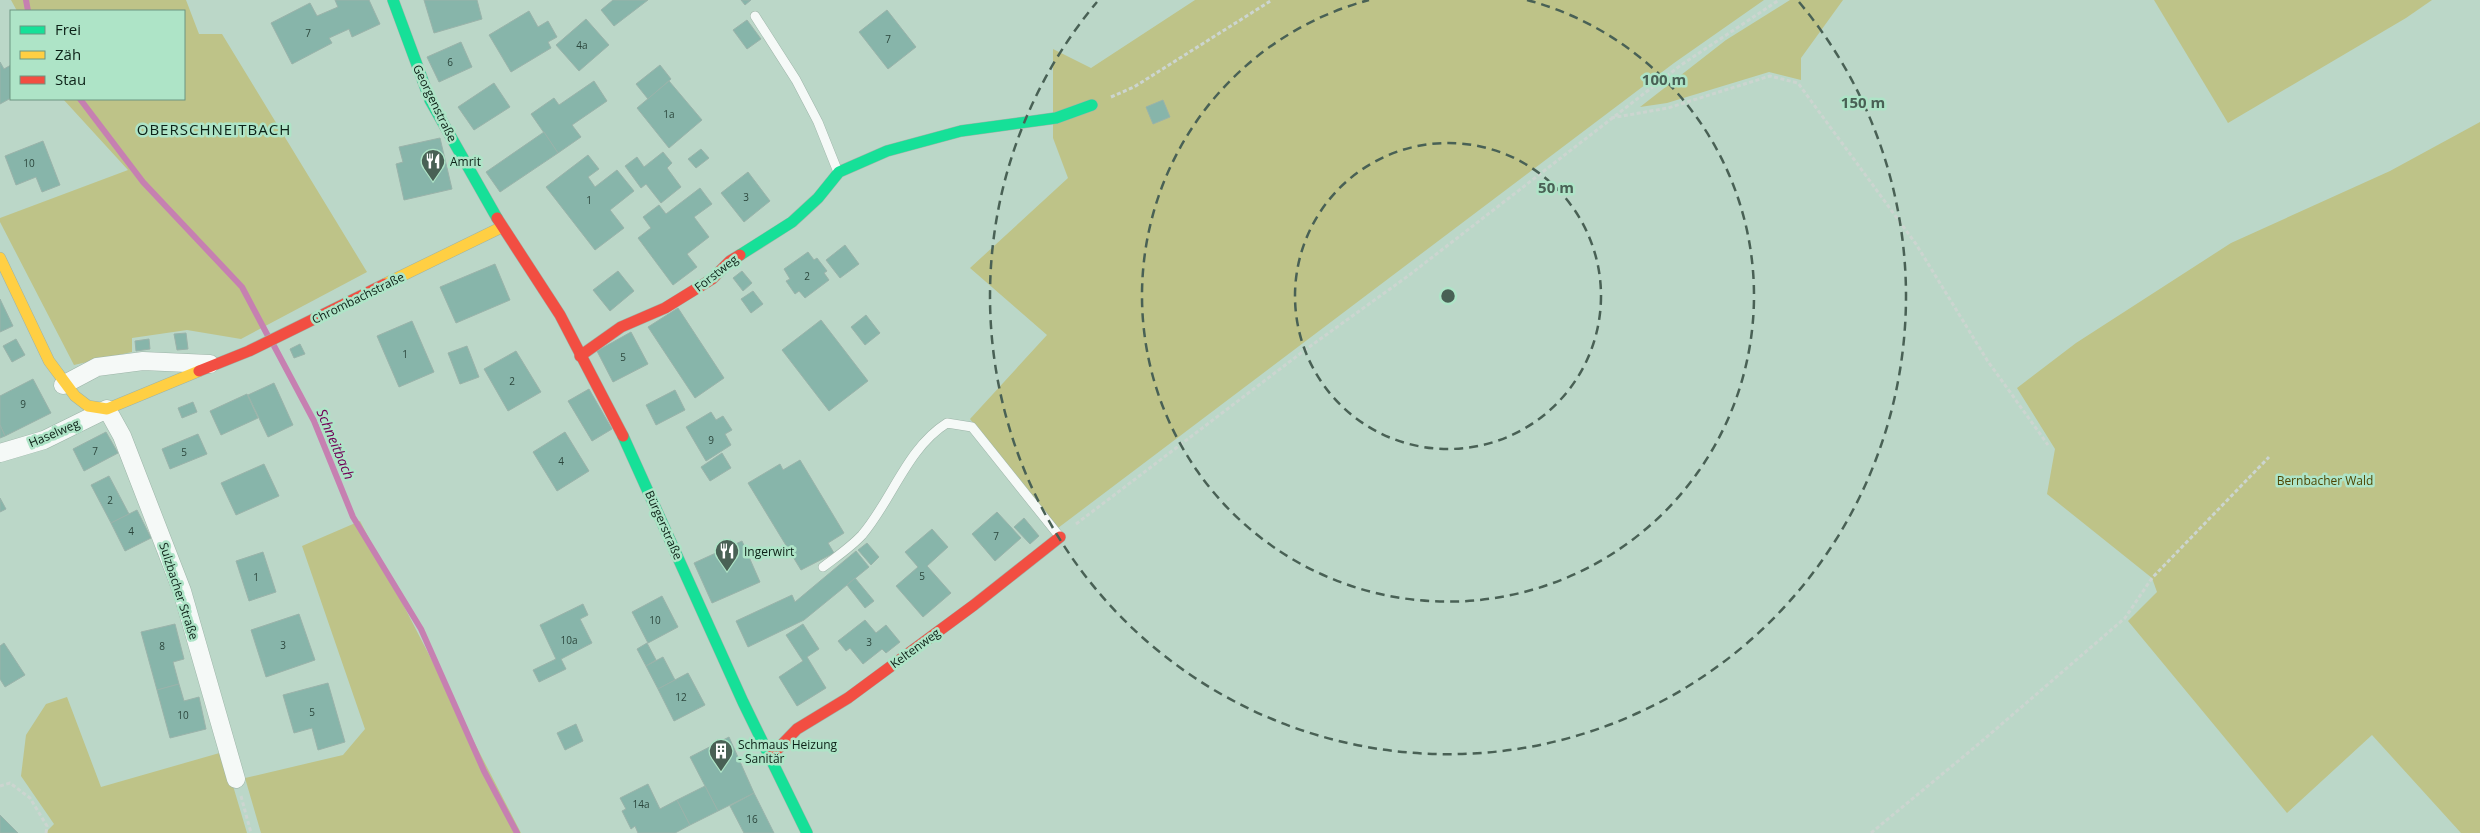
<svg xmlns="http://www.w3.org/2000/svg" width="2480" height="833" font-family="'Open Sans',sans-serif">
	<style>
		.green { fill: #bec388 }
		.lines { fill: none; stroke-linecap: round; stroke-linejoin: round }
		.stream { stroke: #c680b1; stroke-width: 6 }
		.building { fill: #87b5aa; stroke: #9ab3aa }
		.lane-casing { stroke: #9db4a8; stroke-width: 10 }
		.street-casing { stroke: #9db4a8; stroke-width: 19 }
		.fast-casing { stroke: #9db4a8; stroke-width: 12 }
		.slow-casing { stroke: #9db4a8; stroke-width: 12 }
		.jam-casing { stroke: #9db4a8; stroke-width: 12 }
		.path { stroke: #ccd5d0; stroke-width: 3; stroke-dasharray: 4 2.5; stroke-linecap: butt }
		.lane { stroke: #f5f9f7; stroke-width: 9 }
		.street { stroke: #f5f9f7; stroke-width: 18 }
		.fast { stroke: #16e098; stroke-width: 11 }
		.slow { stroke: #ffcf43; stroke-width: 11 }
		.jam { stroke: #f24e42; stroke-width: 11 }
		.ring { fill: none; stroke: #496155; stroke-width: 2.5; stroke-dasharray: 9 6 }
		.labels { text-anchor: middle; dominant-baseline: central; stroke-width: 5; stroke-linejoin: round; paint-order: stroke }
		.number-label { font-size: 10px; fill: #2b463c }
		.street-label { font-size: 12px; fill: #0c2117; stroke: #aee4c7 }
		.poi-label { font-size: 12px; fill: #0c2117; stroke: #aee4c7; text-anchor: start }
		.park-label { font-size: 12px; fill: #4e4604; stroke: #aee4c7 }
		.water-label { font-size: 14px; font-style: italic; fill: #710157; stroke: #aee4c7 }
		.quarter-label { font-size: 15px; letter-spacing: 1px; fill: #0c2117; stroke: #aee4c7 }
		.centre { fill: #496155; stroke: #aee4c7; stroke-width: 2.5 }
		.ring-label { font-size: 15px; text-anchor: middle; font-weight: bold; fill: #496155; stroke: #aee4c7; stroke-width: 5; stroke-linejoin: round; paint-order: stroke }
	</style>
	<rect width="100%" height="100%" fill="#bbd7c8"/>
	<g class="green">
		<path d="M11,0H186L199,34H222L367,272L241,339L187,330L132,338V352L74,365L0,222V218L128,170L63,99H184V11H17Z"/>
		<path d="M1195,0H1764L1674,63L1058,528L970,419L1047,335L970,268L1068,178L1053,138V49L1091,68Z"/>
		<path d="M1790,0H1843L1801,58V80L1769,72L1667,103L1640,107L1726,40Z"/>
		<path d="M2154,0H2432L2406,18L2228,123Z"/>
		<path d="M2480,122V833H2461L2372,735L2287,813L2128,621L2157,592L2152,578L2047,494L2055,449L2017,388L2076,343L2231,243L2390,171Z"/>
		<path d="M360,521L521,833H261L245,778L343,755L365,729L302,546Z"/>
		<path d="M67,697L101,787L223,752L247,833H45L54,824L21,776L26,735L46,704Z"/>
	</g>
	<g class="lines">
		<g class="stream">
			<path d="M26,0L28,11"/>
			<path d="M80,99L143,182L242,287L268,336"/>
			<path d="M273,344L314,421L353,517L421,629L484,771L517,833"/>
		</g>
	</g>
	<g class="building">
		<path d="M335,0H369L380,24L352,37L349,29L329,38L332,43L292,64L271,23L310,3L317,16L338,7Z"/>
		<path d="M424,0H477L482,19L434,33Z"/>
		<path d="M613,0H648L614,26L601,10Z"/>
		<path d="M741,0H751L745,5Z"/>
		<path d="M887,10L916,47L888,69L859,32Z"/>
		<path d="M529,11L538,27L548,21L557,37L548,42L551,48L511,72L489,35Z"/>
		<path d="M586,19L609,45L579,71L556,45Z"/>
		<path d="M747,20L761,39L747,49L733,30Z"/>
		<path d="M461,42L472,67L439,82L427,57Z"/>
		<path d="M0,62L4,69L11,65V98L0,104Z"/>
		<path d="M660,65L671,79L648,99L636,84Z"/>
		<path d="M594,81L607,101L572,125L581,137L558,153L531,114L554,98L559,105Z"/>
		<path d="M669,81L702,120L669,148L637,108Z"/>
		<path d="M494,83L510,107L474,130L458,107Z"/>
		<path d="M1163,100L1170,117L1153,124L1146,107Z"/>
		<path d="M544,132L558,153L500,192L486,172Z"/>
		<path d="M440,138L452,189L404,200L396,164L403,162L399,147Z"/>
		<path d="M43,141L60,185L42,192L36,177L16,185L5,156Z"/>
		<path d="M701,149L709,158L696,168L688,159Z"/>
		<path d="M663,152L672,163L667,168L681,187L661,203L646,184L641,188L625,166L637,157L644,167Z"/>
		<path d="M588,155L599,169L588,177L595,187L617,170L634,191L610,210L624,228L595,250L546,187Z"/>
		<path d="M748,172L770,201L744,222L721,193Z"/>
		<path d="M700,188L712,204L694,217L709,237L687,254L697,267L673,285L638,238L651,228L643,217L659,205L666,214Z"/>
		<path d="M845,245L859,264L840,278L826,260Z"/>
		<path d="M808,252L814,260L817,258L827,271L824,273L829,280L805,298L799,291L795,294L786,281L790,279L784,269Z"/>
		<path d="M495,264L510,300L456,323L440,287Z"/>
		<path d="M618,271L634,291L610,311L593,290Z"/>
		<path d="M742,271L752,283L743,291L733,278Z"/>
		<path d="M753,291L763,304L751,313L741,299Z"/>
		<path d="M0,299L13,326L0,332Z"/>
		<path d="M678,308L724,378L695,398L648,327Z"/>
		<path d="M866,315L880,333L865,345L851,327Z"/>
		<path d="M821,320L868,381L829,411L782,350Z"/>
		<path d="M412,321L434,372L399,387L377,336Z"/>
		<path d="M631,332L648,364L613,382L597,351Z"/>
		<path d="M186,333L188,349L177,350L174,334Z"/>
		<path d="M16,339L25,355L12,362L3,346Z"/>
		<path d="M149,339L150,349L136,351L135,341Z"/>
		<path d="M300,344L305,354L294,358L290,349Z"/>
		<path d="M467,346L479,377L460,384L448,353Z"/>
		<path d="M516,351L541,392L508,411L484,369Z"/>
		<path d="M33,379L51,413L5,436L0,425V396Z"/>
		<path d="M274,383L293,425L268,437L248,395Z"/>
		<path d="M589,389L612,429L592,441L568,401Z"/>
		<path d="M675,390L685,410L656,425L646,405Z"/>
		<path d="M247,394L258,418L221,435L210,411Z"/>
		<path d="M193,402L197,412L182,418L178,408Z"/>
		<path d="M711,412L716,420L723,416L732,430L725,434L731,445L706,461L686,427Z"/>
		<path d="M0,425L5,436L0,438Z"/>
		<path d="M106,432L118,453L84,471L73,449Z"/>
		<path d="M565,432L589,471L557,491L533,452Z"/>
		<path d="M198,434L207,454L170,469L162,449Z"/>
		<path d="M722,453L731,468L710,481L701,467Z"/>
		<path d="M800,460L844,533L828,543L834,553L801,570L748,483L780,464L783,470Z"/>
		<path d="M264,464L279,496L236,515L221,483Z"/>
		<path d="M109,476L129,514L111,523L91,485Z"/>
		<path d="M0,498L6,509L0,512Z"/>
		<path d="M137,510L151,538L125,551L111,523Z"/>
		<path d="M997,512L1021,538L995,561L972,534Z"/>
		<path d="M1024,518L1039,536L1030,544L1014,527Z"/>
		<path d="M932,529L948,547L927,566L951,593L923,617L896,586L918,567L905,552Z"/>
		<path d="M742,541L760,582L712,603L694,563Z"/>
		<path d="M867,543L879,557L871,565L858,550Z"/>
		<path d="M856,551L869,567L804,620L748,647L736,621L792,595L795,602Z"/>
		<path d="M263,552L276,592L249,601L236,561Z"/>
		<path d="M855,578L874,601L865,608L847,585Z"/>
		<path d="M662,596L678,627L648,643L632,612Z"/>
		<path d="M583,604L588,615L580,619L592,643L561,659L566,669L539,682L533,670L556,659L540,625Z"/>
		<path d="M299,614L315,660L266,677L251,630Z"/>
		<path d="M865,620L876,633L886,625L900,642L886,653L882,649L863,664L850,648L846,651L838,641Z"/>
		<path d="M175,624L184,659L173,662L179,684L157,690L141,632Z"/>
		<path d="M803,624L819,649L807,657L826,688L797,706L779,677L803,661L786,635Z"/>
		<path d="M4,643L25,675L5,687L0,679V646Z"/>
		<path d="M647,643L656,660L646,666L637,649Z"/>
		<path d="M663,657L675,680L658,689L646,666Z"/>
		<path d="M688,673L705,705L674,721L658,689Z"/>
		<path d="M328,683L345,742L318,750L312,728L294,733L283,695Z"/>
		<path d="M179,684L184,701L199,697L206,729L170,738L157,690Z"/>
		<path d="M576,724L583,741L565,750L557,733Z"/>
		<path d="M729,737L754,793L718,811L690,757Z"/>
		<path d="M648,784L660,809L677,800L690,825L675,833H638L635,826L631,829L622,811L626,809L620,798Z"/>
		<path d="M705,786L718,811L690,825L677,800Z"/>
		<path d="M754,793L774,833H744L730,806Z"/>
		<path d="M0,815L18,833H0Z"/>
	</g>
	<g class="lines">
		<g class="lane-casing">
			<g id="lane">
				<path d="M755,16L796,80L818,122L838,172"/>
				<path d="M823,567C836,557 851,547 862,535C892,500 907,448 947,423L972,427L1060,537"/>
			</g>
		</g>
		<g class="street-casing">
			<g id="street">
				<path d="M63,385L97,367L143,361L210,364"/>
				<path d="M0,453L44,440L107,409L122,436L182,591L236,779"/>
			</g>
		</g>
		<g class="fast-casing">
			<g id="fast">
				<path d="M393,0L430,100L497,218"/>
				<path d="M740,255L792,222L818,198L839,172L887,151L961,131L1056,118L1092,105"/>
				<path d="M623,436L743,702L807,833"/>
			</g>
		</g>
		<g class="slow-casing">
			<g id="slow">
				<path d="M0,258L49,361L75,396L88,406L107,409L199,371"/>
				<path d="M385,284L502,227"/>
			</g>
		</g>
		<g class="jam-casing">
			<g id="jam">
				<path d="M497,218L560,315L623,436"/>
				<path d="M580,356L621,327L665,308L712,279L730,261L740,255"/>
				<path d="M199,371L249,351L385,284"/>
				<path d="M769,758L797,729L848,698L974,605L1060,537"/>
			</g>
		</g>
		<g class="path">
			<path d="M1111,97L1134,87L1272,0"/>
			<path d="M1611,118L1668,108L1770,76L1798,83L1916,244L1987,360L2048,445"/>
			<path d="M1076,524L1305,350L1408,276L1681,65L1779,0"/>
			<path d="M0,786L10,783L30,798L47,826L46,833"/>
			<path d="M241,796L251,833"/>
			<path d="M1871,833L1975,747L2125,618L2152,578L2269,457"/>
		</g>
		<use href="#lane" class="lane"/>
		<use href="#street" class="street"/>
		<use href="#fast" class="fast"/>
		<use href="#slow" class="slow"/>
		<use href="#jam" class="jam"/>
	</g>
	<g class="ring">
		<circle cx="1448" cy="296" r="153"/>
		<path d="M1527 0A306 306 0 1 1 1369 0"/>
		<path d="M1799 2A458 458 0 1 1 1097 2"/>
	</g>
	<defs>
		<g id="restaurant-pin" transform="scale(1.25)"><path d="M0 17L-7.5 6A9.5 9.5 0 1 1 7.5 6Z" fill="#496155" stroke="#aee4c7"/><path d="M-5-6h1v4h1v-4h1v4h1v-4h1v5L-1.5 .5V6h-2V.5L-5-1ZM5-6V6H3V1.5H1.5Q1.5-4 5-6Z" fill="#fff"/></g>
		<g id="building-pin" transform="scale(1.25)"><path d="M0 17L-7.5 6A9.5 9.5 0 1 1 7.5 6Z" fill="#496155" stroke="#aee4c7"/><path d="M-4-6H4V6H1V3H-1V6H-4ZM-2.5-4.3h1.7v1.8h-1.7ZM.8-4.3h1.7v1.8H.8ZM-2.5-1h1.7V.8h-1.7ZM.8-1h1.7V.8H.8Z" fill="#fff"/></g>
	</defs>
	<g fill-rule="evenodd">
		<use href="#restaurant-pin" x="433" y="161"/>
		<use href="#restaurant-pin" x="727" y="551"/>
		<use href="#building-pin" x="721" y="751"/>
	</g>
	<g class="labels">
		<g class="number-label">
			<text x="308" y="33">7</text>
			<text x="888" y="39">7</text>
			<text x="582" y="45">4a</text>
			<text x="450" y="62">6</text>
			<text x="669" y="114">1a</text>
			<text x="29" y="163">10</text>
			<text x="746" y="197">3</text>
			<text x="589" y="200">1</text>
			<text x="807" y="276">2</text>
			<text x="405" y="354">1</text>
			<text x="623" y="357">5</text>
			<text x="512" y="381">2</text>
			<text x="23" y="404">9</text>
			<text x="711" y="440">9</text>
			<text x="95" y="451">7</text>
			<text x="184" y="452">5</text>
			<text x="561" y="461">4</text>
			<text x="110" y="500">2</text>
			<text x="131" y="531">4</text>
			<text x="996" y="536">7</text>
			<text x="922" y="576">5</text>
			<text x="256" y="577">1</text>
			<text x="655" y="620">10</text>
			<text x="569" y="640">10a</text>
			<text x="869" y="642">3</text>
			<text x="283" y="645">3</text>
			<text x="162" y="646">8</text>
			<text x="681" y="697">12</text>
			<text x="312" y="712">5</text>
			<text x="183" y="715">10</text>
			<text x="641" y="804">14a</text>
			<text x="752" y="819">16</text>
		</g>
		<g class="street-label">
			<text transform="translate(435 103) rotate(64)">Georgenstraße</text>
			<text transform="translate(716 273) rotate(-38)">Forstweg</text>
			<text transform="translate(358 298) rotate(-26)">Chrombachstraße</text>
			<text transform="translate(54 433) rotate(-23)">Haselweg</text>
			<text transform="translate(664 525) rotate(66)">Bürgerstraße</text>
			<text transform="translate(179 591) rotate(72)">Sulzbacher Straße</text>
			<text transform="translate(915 648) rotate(-36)">Keltenweg</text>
		</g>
		<g class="poi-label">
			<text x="450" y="161">Amrit</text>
			<text x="744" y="551">Ingerwirt</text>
			<text x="738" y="744">Schmaus Heizung<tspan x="738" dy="14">- Sanitär</tspan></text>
		</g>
		<g class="park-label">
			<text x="2325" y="480">Bernbacher Wald</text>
		</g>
		<g class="water-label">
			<text transform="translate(336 444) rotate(67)">Schneitbach</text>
		</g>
		<g class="quarter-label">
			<text x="214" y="129">OBERSCHNEITBACH</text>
		</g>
	</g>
	<circle cx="1448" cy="296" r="8" class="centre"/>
	<g class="ring-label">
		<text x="1664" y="85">100 m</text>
		<text x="1863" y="108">150 m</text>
		<text x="1556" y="193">50 m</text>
	</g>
	<rect x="10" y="10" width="175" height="90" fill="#aee4c7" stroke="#6d9681"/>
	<rect x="20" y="26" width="25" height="8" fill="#16e098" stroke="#6d9681"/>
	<text x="55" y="35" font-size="15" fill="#0c2117">Frei</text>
	<rect x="20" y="51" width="25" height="8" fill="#ffcf43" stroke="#6d9681"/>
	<text x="55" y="60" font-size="15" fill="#0c2117">Zäh</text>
	<rect x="20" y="76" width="25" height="8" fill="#f24e42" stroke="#6d9681"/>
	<text x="55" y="85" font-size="15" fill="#0c2117">Stau</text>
</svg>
